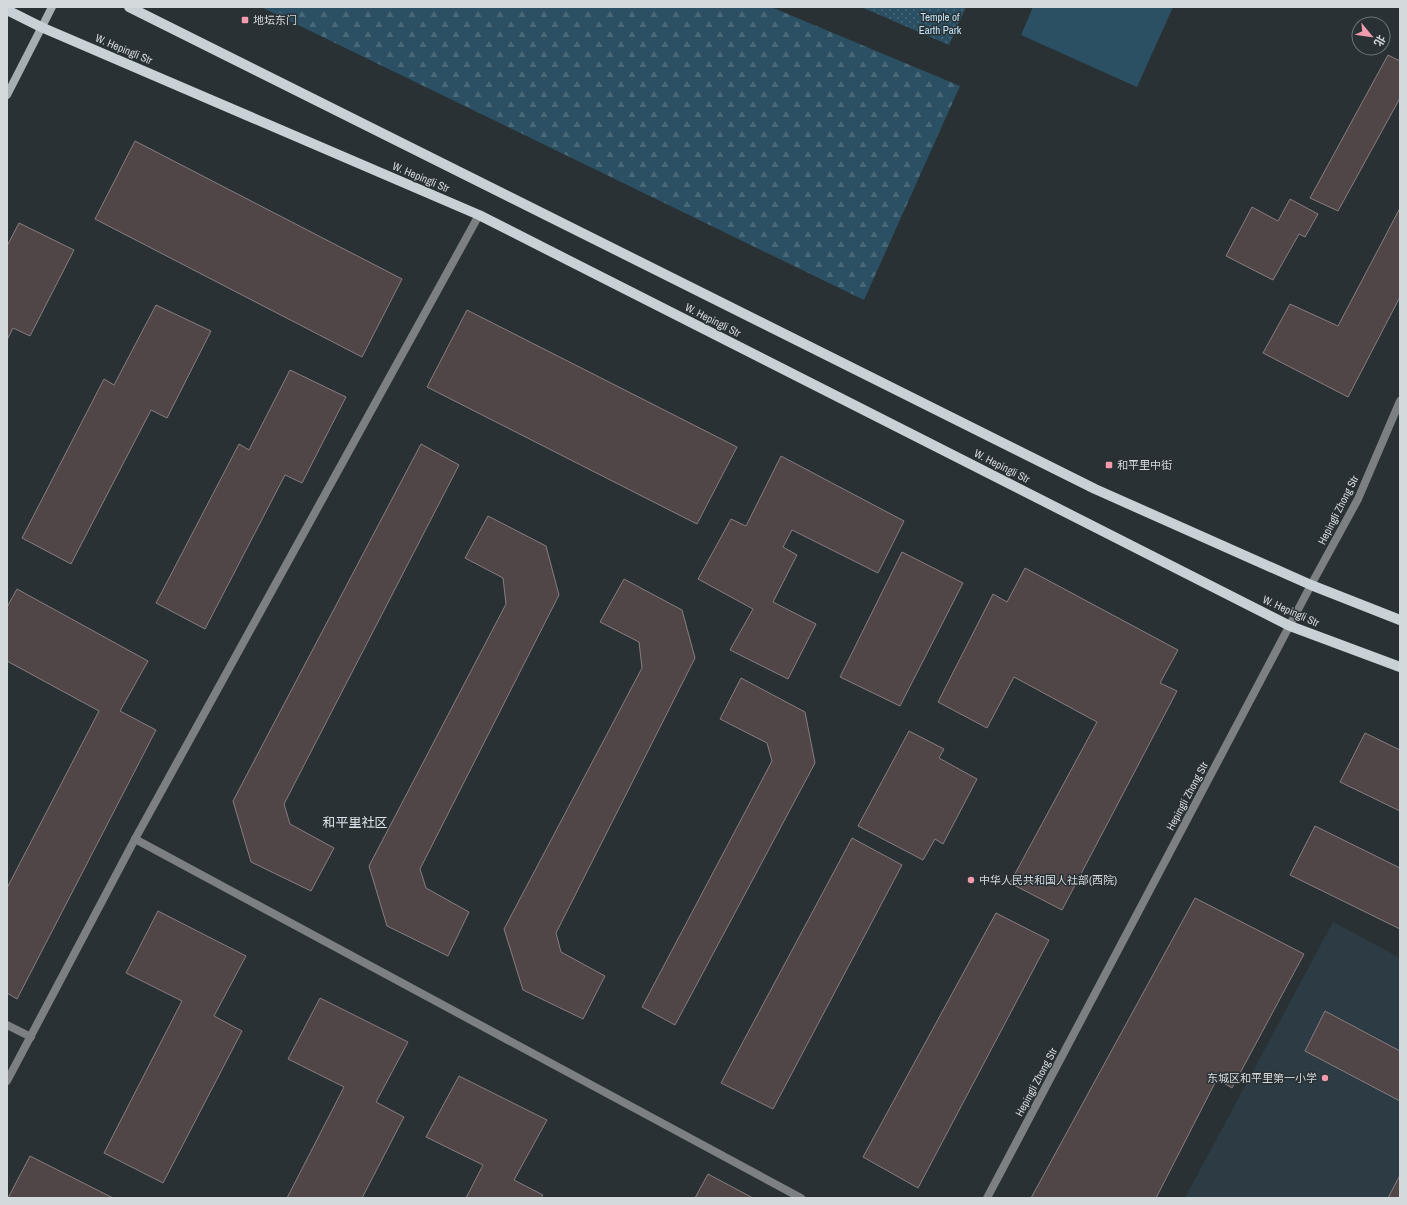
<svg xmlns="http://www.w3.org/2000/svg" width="1407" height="1205" font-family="'Archivo Narrow','Noto Sans SC',sans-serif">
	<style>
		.built { fill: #2d3c44 }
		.grass { fill: #2b5063 }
		.forest { fill: url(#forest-firs) }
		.park { fill: url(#park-dots) }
		.building { fill: #504648; stroke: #887d7f }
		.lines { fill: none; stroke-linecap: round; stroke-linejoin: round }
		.street { stroke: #7c8082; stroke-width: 8 }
		.secondary { stroke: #a7aeb1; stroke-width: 8 }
		.primary { stroke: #c8d1d6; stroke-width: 10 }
		.poi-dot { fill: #f29aae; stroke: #293135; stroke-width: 1.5 }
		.labels { text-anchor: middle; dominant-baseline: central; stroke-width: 3; stroke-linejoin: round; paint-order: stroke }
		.park-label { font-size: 11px; fill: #bfe3f7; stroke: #293135 }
		.poi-label { font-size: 11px; fill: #d4d9dc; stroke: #293135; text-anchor: start }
		.street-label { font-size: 11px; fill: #d4d9dc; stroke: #293135 }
		.quarter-label { font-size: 13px; fill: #dce6ec; stroke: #293135 }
	</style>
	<defs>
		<pattern id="forest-firs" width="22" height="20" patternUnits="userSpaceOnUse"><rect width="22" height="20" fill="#2b5063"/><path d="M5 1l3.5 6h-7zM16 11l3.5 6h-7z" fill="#496979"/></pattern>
		<pattern id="park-dots" width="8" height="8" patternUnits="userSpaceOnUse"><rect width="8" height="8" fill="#2b5063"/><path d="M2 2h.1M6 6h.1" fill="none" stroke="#496979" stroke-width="1.8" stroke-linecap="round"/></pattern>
	</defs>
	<rect width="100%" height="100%" fill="#293135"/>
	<path class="built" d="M1333,922L1400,958V1198H1185Z"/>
	<path class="grass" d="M1033,7H1173L1137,87L1021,35Z"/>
	<path class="forest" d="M261,7H771L960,86L864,300Z"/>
	<path class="park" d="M861,7H966L949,45Z"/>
	<g class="building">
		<path d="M1388,55L1400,61V98L1338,211L1310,198Z"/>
		<path d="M135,141L402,279L362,357L95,219Z"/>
		<path d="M1290,199L1318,214L1305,237L1299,234L1273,280L1226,256L1252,207L1278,221Z"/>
		<path d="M1400,208V297L1348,397L1263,353L1290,304L1338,326Z"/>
		<path d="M19,223L74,250L30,336L13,328L7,340V246Z"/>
		<path d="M156,305L211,331L167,418L151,410L71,564L22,538L104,379L114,385Z"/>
		<path d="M467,310L737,447L697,524L427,387Z"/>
		<path d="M290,370L346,397L302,483L285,475L205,629L156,603L239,444L249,450Z"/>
		<path d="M421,444L459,465L284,804L290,824L334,848L311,891L251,862L233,801Z"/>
		<path d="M781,456L904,521L878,573L792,530L783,547L797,555L773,602L816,624L788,679L730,650L753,609L698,579L731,519L746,526Z"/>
		<path d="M488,516L546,546L559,595L420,869L426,888L469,912L448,956L387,926L369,866L506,604L503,578L465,558Z"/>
		<path d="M902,552L963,583L900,706L840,677Z"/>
		<path d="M1025,568L1178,650L1160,683L1177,691L1062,910L1010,883L1097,722L1014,677L987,728L938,702L993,594L1007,602Z"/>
		<path d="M624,579L682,610L695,658L556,933L561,952L605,976L583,1019L523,990L504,929L642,668L639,642L600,622Z"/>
		<path d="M17,589L148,661L120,711L156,730L17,999L7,993V888L99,711L7,661V607Z"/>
		<path d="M741,678L805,712L815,763L675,1025L642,1007L772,761L767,743L720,719Z"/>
		<path d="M909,731L944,749L939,758L977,779L943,844L935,839L923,860L858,826Z"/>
		<path d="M1365,733L1400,750V811L1340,782Z"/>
		<path d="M1315,826L1400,868V929L1290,875Z"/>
		<path d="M852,838L902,865L773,1109L721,1083Z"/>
		<path d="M1195,898L1304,954L1232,1088L1217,1079L1156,1198H1031Z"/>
		<path d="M158,911L246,956L214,1016L242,1031L163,1183L104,1153L182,1001L126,973Z"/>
		<path d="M996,913L1049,940L918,1188L863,1157Z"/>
		<path d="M320,998L408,1042L376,1102L404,1117L362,1198H287L344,1087L288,1059Z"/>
		<path d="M1325,1011L1400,1051V1101L1305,1051Z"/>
		<path d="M459,1076L547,1120L514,1180L543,1195L541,1198H466L483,1165L426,1137Z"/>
		<path d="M30,1156L113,1198H8Z"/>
		<path d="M708,1174L753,1198H695Z"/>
		<path d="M1400,1175V1198H1388Z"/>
	</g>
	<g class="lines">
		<g class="street">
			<path d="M135,839L801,1198"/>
			<path d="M7,1025L31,1037"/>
			<path d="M7,1081L135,839L479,215"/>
			<path d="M987,1198L1311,585L1358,499L1400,401"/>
		</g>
		<path class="secondary" d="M7,95L52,7"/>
		<g class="primary">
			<path d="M129,7L1095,489L1311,585L1400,620"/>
			<path d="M7,10L41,27L479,215L1290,626L1400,667"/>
		</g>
	</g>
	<g class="poi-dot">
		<rect x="241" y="16" width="8" height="8" rx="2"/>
		<rect x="1105" y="461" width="8" height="8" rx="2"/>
		<circle cx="971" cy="880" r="4"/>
		<circle cx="1325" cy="1078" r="4"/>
	</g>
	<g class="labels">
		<g class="park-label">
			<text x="940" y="17">Temple of<tspan x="940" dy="13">Earth Park</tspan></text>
		</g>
		<g class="poi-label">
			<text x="253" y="20">地坛东门</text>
			<text x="1117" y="465">和平里中街</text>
			<text x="979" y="880">中华人民共和国人社部(西院)</text>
			<text x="1317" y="1078" text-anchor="end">东城区和平里第一小学</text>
		</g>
		<g class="street-label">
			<text transform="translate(124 49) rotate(23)">W. Hepingli Str</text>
			<text transform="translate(421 177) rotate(23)">W. Hepingli Str</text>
			<text transform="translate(713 320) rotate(27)">W. Hepingli Str</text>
			<text transform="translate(1002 466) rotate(27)">W. Hepingli Str</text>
			<text transform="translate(1338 510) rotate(-63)">Hepingli Zhong Str</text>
			<text transform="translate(1291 611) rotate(24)">W. Hepingli Str</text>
			<text transform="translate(1187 796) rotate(-62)">Hepingli Zhong Str</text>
			<text transform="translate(1036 1082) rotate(-62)">Hepingli Zhong Str</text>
		</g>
		<g class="quarter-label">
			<text x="355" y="822">和平里社区</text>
		</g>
	</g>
	<rect width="1407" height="1205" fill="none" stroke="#d4d9dc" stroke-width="16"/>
	<g transform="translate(1371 36) rotate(119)"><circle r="19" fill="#293135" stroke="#6d7478"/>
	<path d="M0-3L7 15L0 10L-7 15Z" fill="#f29aae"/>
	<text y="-6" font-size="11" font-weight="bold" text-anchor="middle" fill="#d4d9dc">北</text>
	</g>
</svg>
